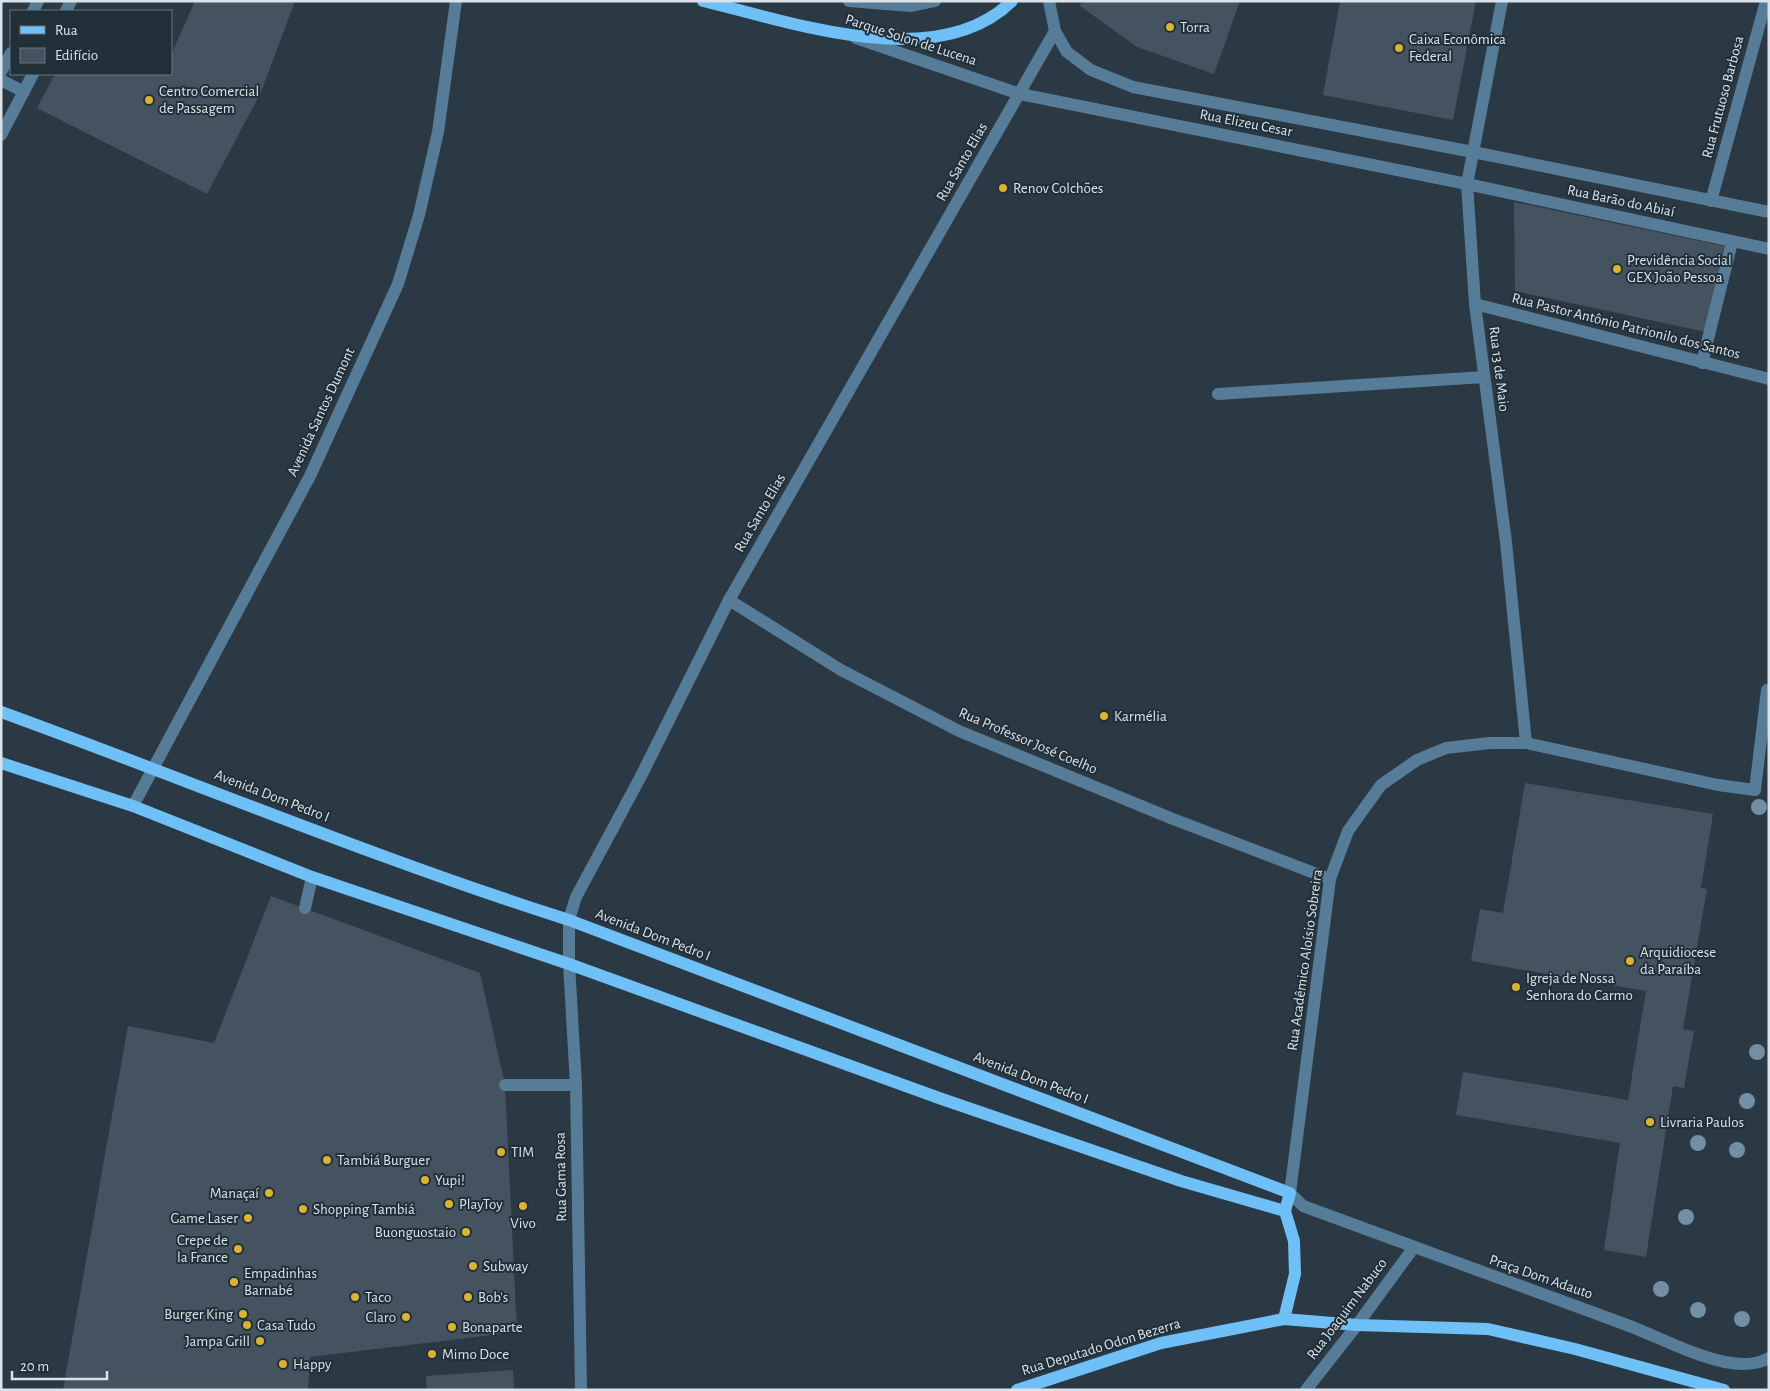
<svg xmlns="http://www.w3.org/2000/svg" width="1770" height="1391" font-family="'Alegreya Sans',sans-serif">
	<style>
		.building { fill: #44535f }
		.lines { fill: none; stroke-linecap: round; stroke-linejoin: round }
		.minor { stroke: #577c98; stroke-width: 12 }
		.major { stroke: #70c0f8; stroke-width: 12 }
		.tree { fill: #728fa5 }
		.poi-dot { fill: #dab333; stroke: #212f39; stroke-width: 2 }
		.labels { text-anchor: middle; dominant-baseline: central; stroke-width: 4; stroke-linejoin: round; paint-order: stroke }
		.poi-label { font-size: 15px; fill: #dae3ea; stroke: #212f39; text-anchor: start }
		.street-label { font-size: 15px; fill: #dae3ea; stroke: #212f39 }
	</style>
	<rect width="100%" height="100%" fill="#2a3944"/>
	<g class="building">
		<path d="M195,1H295L261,92L207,194L37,108L55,74H171V55Z"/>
		<path d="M1081,1H1240L1214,74L1137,47L1080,6Z"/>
		<path d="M1340,1H1476L1453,120L1323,95Z"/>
		<path d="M1514,202L1724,246L1706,332L1515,291Z"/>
		<path d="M1525,783L1713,814L1701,888L1707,889L1683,1029L1694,1031L1684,1088L1673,1086L1646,1257L1604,1250L1620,1143L1456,1115L1463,1072L1628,1100L1646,991L1471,961L1480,909L1503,913Z"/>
		<path d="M271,896L480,973L505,1085L517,1332L310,1357L308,1390H63L128,1026L214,1043Z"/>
		<path d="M513,1370L514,1390H427L426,1376Z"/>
	</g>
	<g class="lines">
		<g class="minor">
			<path d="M849,1L911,6L935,1"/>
			<path d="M1502,1L1467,184L1475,304L1506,542L1526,743"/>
			<path d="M33,11L38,1"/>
			<path d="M66,11L71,1"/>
			<path d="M1055,31L1067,52L1091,70L1133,87L1473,152L1769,212"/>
			<path d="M856,38L1020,94L1467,184L1769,249"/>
			<path d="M1,72L11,53"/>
			<path d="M1,80L24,92"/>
			<path d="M1,135L33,74"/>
			<path d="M1711,201L1766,1"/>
			<path d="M1475,304L1769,379"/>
			<path d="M1702,363L1732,242"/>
			<path d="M1218,394L1484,377"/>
			<path d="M729,600L841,670L959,731L1173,819L1330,879"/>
			<path d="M1767,690L1755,790L1718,785L1526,743H1490L1446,748L1417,760L1381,785L1348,831L1330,879L1290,1193L1303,1206C1408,1245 1513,1284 1619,1322C1653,1334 1690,1355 1725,1362C1740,1365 1755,1366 1769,1358"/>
			<path d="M133,806L310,476L398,284L419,215L438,132L456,1"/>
			<path d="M305,908L312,877"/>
			<path d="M505,1085H576"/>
			<path d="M581,1390L576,1085L569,964V920L576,897L640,778L729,600L1055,31L1049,1"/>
			<path d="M1306,1390L1357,1325L1414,1247"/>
		</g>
		<g class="major">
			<path d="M703,1C792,22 937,75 1012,1"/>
			<path d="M1,712C191,781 377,859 569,920L1290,1193L1285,1211L1294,1241L1295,1274L1284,1319"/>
			<path d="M1,763L133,806L312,877L569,964L939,1098L1181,1181L1285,1211"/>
			<path d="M1017,1390L1161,1343L1284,1319L1357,1325L1488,1329L1575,1349L1724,1390"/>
		</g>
	</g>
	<g class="tree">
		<circle cx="1759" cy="807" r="8"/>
		<circle cx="1757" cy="1052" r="8"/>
		<circle cx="1747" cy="1101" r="8"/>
		<circle cx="1698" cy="1143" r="8"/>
		<circle cx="1737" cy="1150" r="8"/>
		<circle cx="1686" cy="1217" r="8"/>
		<circle cx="1661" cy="1289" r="8"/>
		<circle cx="1698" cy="1310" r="8"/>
		<circle cx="1742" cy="1319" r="8"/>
	</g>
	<g class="poi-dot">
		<circle cx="1170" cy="27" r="5"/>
		<circle cx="1399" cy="48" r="5"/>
		<circle cx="149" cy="100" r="5"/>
		<circle cx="1003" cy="188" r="5"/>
		<circle cx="1617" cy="269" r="5"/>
		<circle cx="1104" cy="716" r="5"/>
		<circle cx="1630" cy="961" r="5"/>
		<circle cx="1516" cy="987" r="5"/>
		<circle cx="1650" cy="1122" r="5"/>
		<circle cx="501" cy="1152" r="5"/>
		<circle cx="327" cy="1160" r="5"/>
		<circle cx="425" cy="1180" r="5"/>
		<circle cx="269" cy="1193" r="5"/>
		<circle cx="449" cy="1204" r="5"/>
		<circle cx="523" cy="1206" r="5"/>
		<circle cx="303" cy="1209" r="5"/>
		<circle cx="248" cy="1218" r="5"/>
		<circle cx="466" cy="1232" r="5"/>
		<circle cx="238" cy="1249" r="5"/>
		<circle cx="473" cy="1266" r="5"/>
		<circle cx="234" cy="1282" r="5"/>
		<circle cx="355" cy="1297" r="5"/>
		<circle cx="468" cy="1297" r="5"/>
		<circle cx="243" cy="1314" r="5"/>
		<circle cx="406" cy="1317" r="5"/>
		<circle cx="247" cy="1325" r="5"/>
		<circle cx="452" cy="1327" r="5"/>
		<circle cx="260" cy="1341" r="5"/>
		<circle cx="432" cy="1354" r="5"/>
		<circle cx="283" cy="1364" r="5"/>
	</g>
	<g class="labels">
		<g class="poi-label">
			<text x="1180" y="27">Torra</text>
			<text x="1409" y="39">Caixa Econômica<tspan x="1409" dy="17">Federal</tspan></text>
			<text x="159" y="91">Centro Comercial<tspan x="159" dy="17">de Passagem</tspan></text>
			<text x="1013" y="188">Renov Colchões</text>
			<text x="1627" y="260">Previdência Social<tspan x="1627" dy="17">GEX João Pessoa</tspan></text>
			<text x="1114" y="716">Karmélia</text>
			<text x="1640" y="952">Arquidiocese<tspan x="1640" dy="17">da Paraíba</tspan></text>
			<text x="1526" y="978">Igreja de Nossa<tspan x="1526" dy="17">Senhora do Carmo</tspan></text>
			<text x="1660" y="1122">Livraria Paulos</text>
			<text x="511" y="1152">TIM</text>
			<text x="337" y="1160">Tambiá Burguer</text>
			<text x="435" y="1180">Yupi!</text>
			<text x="259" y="1193" text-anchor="end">Manaçaí</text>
			<text x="459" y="1204">PlayToy</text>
			<text x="313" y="1209">Shopping Tambiá</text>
			<text x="238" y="1218" text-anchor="end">Game Laser</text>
			<text x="523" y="1223" text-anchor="middle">Vivo</text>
			<text x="456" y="1232" text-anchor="end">Buonguostaio</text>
			<text x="228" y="1240" text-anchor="end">Crepe de<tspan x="228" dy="17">la France</tspan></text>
			<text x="483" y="1266">Subway</text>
			<text x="244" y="1273">Empadinhas<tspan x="244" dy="17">Barnabé</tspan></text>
			<text x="365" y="1297">Taco</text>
			<text x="478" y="1297">Bob's</text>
			<text x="233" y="1314" text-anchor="end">Burger King</text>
			<text x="396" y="1317" text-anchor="end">Claro</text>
			<text x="257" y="1325">Casa Tudo</text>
			<text x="462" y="1327">Bonaparte</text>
			<text x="250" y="1341" text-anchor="end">Jampa Grill</text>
			<text x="442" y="1354">Mimo Doce</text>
			<text x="293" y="1364">Happy</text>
		</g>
		<g class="street-label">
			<text transform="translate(911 40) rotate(18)">Parque Solon de Lucena</text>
			<text transform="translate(1723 97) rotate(-75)">Rua Frutuoso Barbosa</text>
			<text transform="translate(1246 123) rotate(11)">Rua Elizeu Cesar</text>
			<text transform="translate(962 162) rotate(-60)">Rua Santo Elias</text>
			<text transform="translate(1621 201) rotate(12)">Rua Barão do Abiaí</text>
			<text transform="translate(1626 326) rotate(14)">Rua Pastor Antônio Patrionilo dos Santos</text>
			<text transform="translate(1499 369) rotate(83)">Rua 13 de Maio</text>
			<text transform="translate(321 412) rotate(-65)">Avenida Santos Dumont</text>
			<text transform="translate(760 513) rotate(-60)">Rua Santo Elias</text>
			<text transform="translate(1028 741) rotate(23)">Rua Professor José Coelho</text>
			<text transform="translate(272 796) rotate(21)">Avenida Dom Pedro I</text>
			<text transform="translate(653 935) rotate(21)">Avenida Dom Pedro I</text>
			<text transform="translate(1305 960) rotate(-82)">Rua Acadêmico Aloísio Sobreira</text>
			<text transform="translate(1031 1078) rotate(21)">Avenida Dom Pedro I</text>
			<text transform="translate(561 1177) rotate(-91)">Rua Gama Rosa</text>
			<text transform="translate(1541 1277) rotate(19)">Praça Dom Adauto</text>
			<text transform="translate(1347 1309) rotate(-53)">Rua Joaquim Nabuco</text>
			<text transform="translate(1101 1347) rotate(-17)">Rua Deputado Odon Bezerra</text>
		</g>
	</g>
	<rect width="1770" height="1391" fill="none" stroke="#dae3ea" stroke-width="5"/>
	<rect x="10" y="10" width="162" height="65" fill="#212f39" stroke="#6b7780"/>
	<rect x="20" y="26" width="25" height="8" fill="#70c0f8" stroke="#6b7780"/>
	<text x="55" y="35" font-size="15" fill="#dae3ea">Rua</text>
	<rect x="20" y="48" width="25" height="15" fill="#44535f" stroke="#6b7780"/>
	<text x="55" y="60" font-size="15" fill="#dae3ea">Edifício</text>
	<path d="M12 1371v8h95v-8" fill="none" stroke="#dae3ea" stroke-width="2.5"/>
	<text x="20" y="1371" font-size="15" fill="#dae3ea" stroke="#212f39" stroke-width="4" paint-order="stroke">20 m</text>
</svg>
